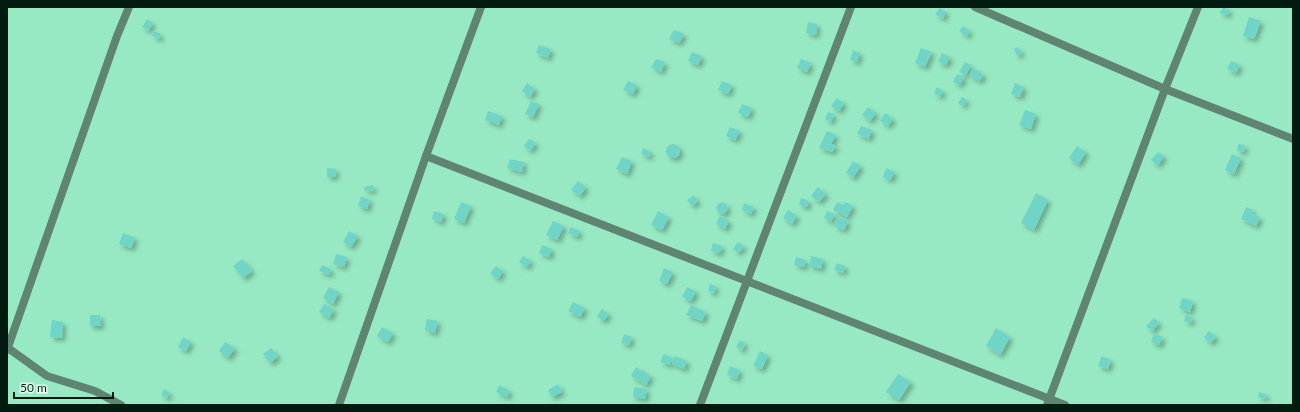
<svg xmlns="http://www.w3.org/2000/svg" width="1300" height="412" font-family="Lato,sans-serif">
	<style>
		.building { fill: #70d5c6; filter: url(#shadow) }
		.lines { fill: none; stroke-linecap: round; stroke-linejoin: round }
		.street { stroke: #608472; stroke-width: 8 }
	</style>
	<defs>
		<filter id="shadow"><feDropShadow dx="3.5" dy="3.5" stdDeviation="2" flood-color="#0004"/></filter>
	</defs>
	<rect width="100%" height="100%" fill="#96e9c2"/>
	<g class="building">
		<path d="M1223,7L1230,10L1227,15L1220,13Z"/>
		<path d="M940,8L946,12L943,19L935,14Z"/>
		<path d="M1249,17L1261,21L1254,39L1243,36Z"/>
		<path d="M147,19L153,23L148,31L142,27Z"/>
		<path d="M808,22L817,24L816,35L806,33Z"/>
		<path d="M963,26L970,31L967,36L959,31Z"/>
		<path d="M674,30L684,34L679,43L669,39Z"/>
		<path d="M154,31L161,34L159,39L152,36Z"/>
		<path d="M539,45L551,49L548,58L536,53Z"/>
		<path d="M1018,47L1022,53L1017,56L1014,49Z"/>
		<path d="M921,48L932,52L925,67L915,63Z"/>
		<path d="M853,50L860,53L857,62L850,60Z"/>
		<path d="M692,52L702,56L698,65L688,61Z"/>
		<path d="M942,53L950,57L946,65L938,62Z"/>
		<path d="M656,59L665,62L661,72L651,67Z"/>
		<path d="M801,59L811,63L807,72L797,68Z"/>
		<path d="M1231,61L1240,65L1236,73L1227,69Z"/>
		<path d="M965,62L971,65L966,75L959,72Z"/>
		<path d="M974,68L984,75L979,81L969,75Z"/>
		<path d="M957,74L964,77L960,85L953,82Z"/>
		<path d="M628,81L637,85L633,94L623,90Z"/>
		<path d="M722,81L732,85L728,94L718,90Z"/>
		<path d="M527,83L535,89L530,97L522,91Z"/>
		<path d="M1015,83L1024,87L1020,97L1011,94Z"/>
		<path d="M937,87L943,91L940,97L934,93Z"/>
		<path d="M962,97L967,100L963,106L958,103Z"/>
		<path d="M837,98L844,103L839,111L831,106Z"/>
		<path d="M531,101L539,104L533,117L525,114Z"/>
		<path d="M742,104L752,108L748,117L738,113Z"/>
		<path d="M868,107L876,113L870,121L862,115Z"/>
		<path d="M1025,110L1036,114L1031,129L1019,125Z"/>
		<path d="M488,111L502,116L499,125L485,120Z"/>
		<path d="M828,112L834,114L831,122L825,119Z"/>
		<path d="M885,113L893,119L888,126L880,121Z"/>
		<path d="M861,126L872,130L869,139L857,134Z"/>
		<path d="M730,127L740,131L735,140L726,136Z"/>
		<path d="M827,131L836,135L831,144L836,146L832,152L819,148Z"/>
		<path d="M529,139L536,143L530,151L524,146Z"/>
		<circle cx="673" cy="151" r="7"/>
		<path d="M1238,144L1245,145L1244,152L1237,151Z"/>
		<path d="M1077,146L1086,152L1078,165L1069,158Z"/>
		<path d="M643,148L651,152L649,157L641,154Z"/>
		<path d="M1158,152L1164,156L1158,165L1151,160Z"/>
		<path d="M1232,154L1241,158L1234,174L1225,170Z"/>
		<path d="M622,157L632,161L627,174L616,169Z"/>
		<path d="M510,159L524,162L522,172L507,168Z"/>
		<path d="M853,161L861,166L853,178L846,173Z"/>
		<path d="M327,168L336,169L335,177H327Z"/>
		<path d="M886,168L895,172L890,180L883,177Z"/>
		<path d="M578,181L586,187L580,196L571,190Z"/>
		<path d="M373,185L374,190L365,191L364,187Z"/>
		<path d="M818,187L826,194L819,202L811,196Z"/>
		<path d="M1036,193L1048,200L1034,230L1021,223Z"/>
		<path d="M694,195L698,201L692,206L687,200Z"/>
		<path d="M361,196L370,200L367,209L358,206Z"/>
		<path d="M801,198L809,201L807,207L799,205Z"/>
		<path d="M461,202L471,206L464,223L454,219Z"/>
		<path d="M837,202L844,205L845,202L853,206L847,217L833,210Z"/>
		<circle cx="722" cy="208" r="5.5"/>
		<path d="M744,203L754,207L751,214L742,210Z"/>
		<path d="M1246,207L1253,210L1252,214L1260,217L1256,226L1241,219Z"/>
		<path d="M788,210L797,216L792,224L783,218Z"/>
		<path d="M434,211L444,214L441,222L432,219Z"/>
		<path d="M658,211L669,217L662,230L651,225Z"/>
		<path d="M827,211L834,214L831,222L824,218Z"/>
		<path d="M720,216L729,221L725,229L716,224Z"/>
		<path d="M838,217L848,221L844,230L834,226Z"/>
		<path d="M553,221L564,226L557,240L546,235Z"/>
		<path d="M571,227L580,231L577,237L568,233Z"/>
		<path d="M349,231L358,236L351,247L343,242Z"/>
		<path d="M123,233L135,238L131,248L119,244Z"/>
		<path d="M738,242L744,246L738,253L733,249Z"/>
		<path d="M713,243L722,246L720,253L711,251Z"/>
		<path d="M542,245L552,249L549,257L539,253Z"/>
		<path d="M336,254L347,257L344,267L333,264Z"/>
		<path d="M523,256L531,261L527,267L519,262Z"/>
		<path d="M811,256L823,259L821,269L809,266Z"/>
		<path d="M796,257L806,260L804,267L794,265Z"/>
		<path d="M242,259L252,271L243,278L233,266Z"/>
		<path d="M837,263L845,266L843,273L834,270Z"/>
		<path d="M322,265L331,269L329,275L319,271Z"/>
		<path d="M496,266L503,271L498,279L490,273Z"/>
		<path d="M664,268L673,272L667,284L659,281Z"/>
		<path d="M710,284L716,286L714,293L708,291Z"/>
		<path d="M329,287L339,292L333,304L323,298Z"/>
		<path d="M687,287L696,291L691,301L682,297Z"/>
		<path d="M1182,298L1193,301L1190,312L1179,308Z"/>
		<path d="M573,302L585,308L580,317L568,311Z"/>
		<path d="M324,304L334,310L329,318L319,312Z"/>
		<path d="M691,305L706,312L702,321L686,315Z"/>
		<path d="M602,309L609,314L603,321L597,316Z"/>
		<path d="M90,315H100L101,326H90Z"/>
		<path d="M1186,315L1193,318L1190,323L1184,321Z"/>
		<path d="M1154,318L1159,323L1152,331L1146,326Z"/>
		<path d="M427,319L438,321L435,333L425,330Z"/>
		<path d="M52,320L63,322L62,338L50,337Z"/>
		<path d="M382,327L393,333L388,342L377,336Z"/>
		<path d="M996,328L1010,337L1000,355L986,346Z"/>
		<path d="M1209,331L1216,337L1210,343L1204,337Z"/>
		<path d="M624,334L632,337L629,345L621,343Z"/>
		<path d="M1154,334L1163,337L1159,345L1151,342Z"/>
		<path d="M183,337L191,342L186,351L178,347Z"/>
		<path d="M740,340L745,343L742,350L736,347Z"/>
		<path d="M225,342L235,348L228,358L219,351Z"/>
		<path d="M271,348L278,356L270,363L263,354Z"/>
		<path d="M760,351L768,355L762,369L753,366Z"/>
		<path d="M664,354L673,358L670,365L660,362Z"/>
		<path d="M675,356L687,361L684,369L672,364Z"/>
		<path d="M1102,356L1111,360L1108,369L1098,366Z"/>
		<path d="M730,366L740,370L737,379L727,375Z"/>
		<path d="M636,367L651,376L646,385L631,376Z"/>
		<path d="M898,374L911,382L899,400L886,392Z"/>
		<path d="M558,384L562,392L552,397L548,390Z"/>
		<path d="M499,385L510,391L507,397L496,392Z"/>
		<path d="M634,387L647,389L645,399L633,397Z"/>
		<path d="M164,389L170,393L167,398L161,395Z"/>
		<path d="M1259,392L1266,394L1265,399L1258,397Z"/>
	</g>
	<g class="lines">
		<g class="street">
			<path d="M975,7L1165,89L1293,139"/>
			<path d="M426,156L1065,405"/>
			<path d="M8,348L47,376L95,391L121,405"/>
			<path d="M7,350L117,36L129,7"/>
			<path d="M339,405L426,156L481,7"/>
			<path d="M700,405L851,7"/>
			<path d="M1047,405L1165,89L1198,7"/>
		</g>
	</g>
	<rect width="1300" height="412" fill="none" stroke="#021b10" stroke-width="16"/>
	<path d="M14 392v6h99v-6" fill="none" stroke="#021b10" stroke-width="2"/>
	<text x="20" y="392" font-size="12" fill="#021b10" stroke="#dffeee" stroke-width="3" paint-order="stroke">50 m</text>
</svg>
